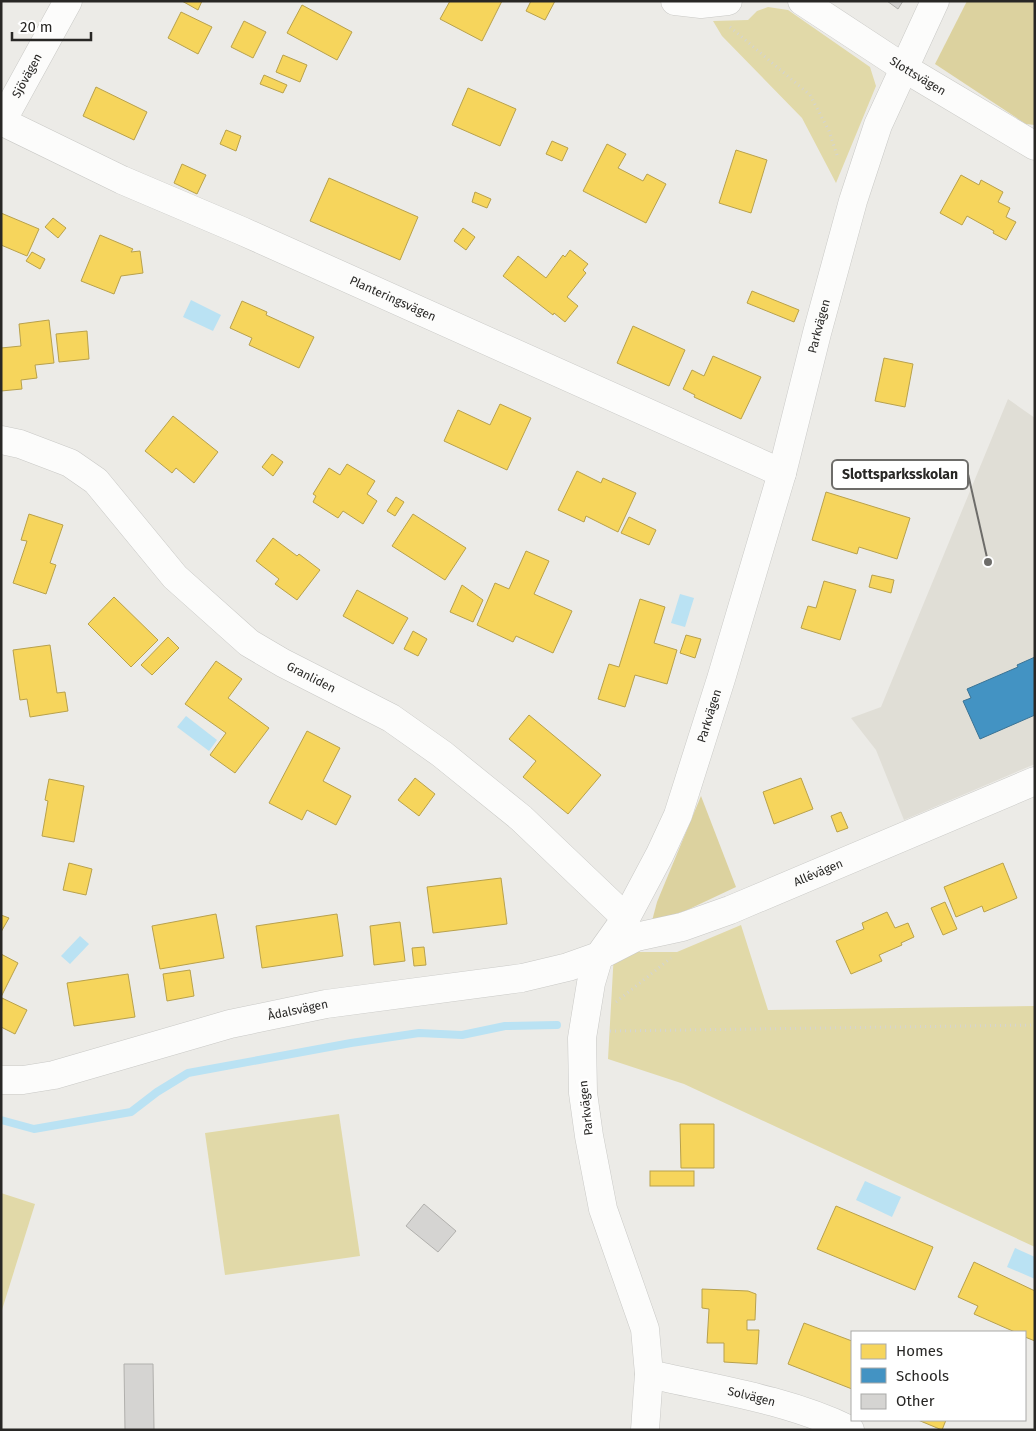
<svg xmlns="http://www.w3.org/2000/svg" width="1036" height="1431" font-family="'Fira Sans',sans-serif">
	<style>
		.built { fill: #e0ded6 }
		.green { fill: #e1d9a8 }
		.forest { fill: #dcd29f }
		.water { fill: #bae2f3 }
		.homes { fill: #f6d55c; stroke: #b8a14c }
		.schools { fill: #4393c3; stroke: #3b7394 }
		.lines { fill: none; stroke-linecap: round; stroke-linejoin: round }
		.stream { stroke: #bae2f3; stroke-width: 8 }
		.building { fill: #d5d4d2; stroke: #b1b0ad }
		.minor-casing { stroke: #c9c9c6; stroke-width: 29 }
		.path { stroke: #d4d4d3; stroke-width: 3; stroke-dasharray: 1 4; stroke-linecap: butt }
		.minor { stroke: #fcfcfb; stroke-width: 28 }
		.labels { text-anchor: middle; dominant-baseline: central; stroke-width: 5; stroke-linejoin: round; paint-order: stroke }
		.street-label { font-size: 12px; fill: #282725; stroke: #fff }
		.leader { fill: none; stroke: #6d6c69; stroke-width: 2 }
		.callout-dot { fill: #6d6c69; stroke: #fff; stroke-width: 2 }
		.callout { fill: #fff; stroke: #6d6c69; stroke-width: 2 }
		.callout-label { font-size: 14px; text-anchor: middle; font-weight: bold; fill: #282725 }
	</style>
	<rect width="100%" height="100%" fill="#ecebe7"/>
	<path class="built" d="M1008,399L1035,418V764L904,820L876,750L851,718L881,707Z"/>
	<g class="green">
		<path d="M768,7L788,10L870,67L876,86L836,183L802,118L722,36L713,21L748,20L757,11Z"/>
		<path d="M741,925L768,1010L1035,1006V1247L684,1084L608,1059L614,952H677Z"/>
		<path d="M339,1114L360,1256L225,1275L205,1133Z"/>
		<path d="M1,1193L35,1204L1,1313Z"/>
	</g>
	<g class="forest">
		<path d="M967,1H1035V125L1026,124L935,64Z"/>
		<path d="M701,796L736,887L685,911L652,921L657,902Z"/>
	</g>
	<g class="water">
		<path d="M191,300L221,315L213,331L183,317Z"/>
		<path d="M680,594L694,598L685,627L671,623Z"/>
		<path d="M186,716L217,740L209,751L177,727Z"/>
		<path d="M80,936L89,944L70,964L61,956Z"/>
		<path d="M865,1181L901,1197L892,1217L856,1200Z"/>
		<path d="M1015,1248L1035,1257V1279L1007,1267Z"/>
	</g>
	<g class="homes">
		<path d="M182,1H202L198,10Z"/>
		<path d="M450,1H502L482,41L440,19Z"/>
		<path d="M531,1H555L545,20L526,11Z"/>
		<path d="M302,5L352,32L337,60L287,33Z"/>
		<path d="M181,12L212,27L198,54L168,38Z"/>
		<path d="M244,21L266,32L253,58L231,47Z"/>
		<path d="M283,55L307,65L300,82L276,72Z"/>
		<path d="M264,75L287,85L283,93L260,84Z"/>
		<path d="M96,87L147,112L134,140L83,116Z"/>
		<path d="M468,88L516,109L500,146L452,125Z"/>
		<path d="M226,130L241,136L236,151L220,144Z"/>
		<path d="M552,141L568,148L562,161L546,154Z"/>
		<path d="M607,144L626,154L618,168L643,181L647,174L666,184L646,223L583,191Z"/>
		<path d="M736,150L767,160L751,213L719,203Z"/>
		<path d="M182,164L206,175L197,194L174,183Z"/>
		<path d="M961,175L979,185L981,180L1003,192L998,202L1010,208L1006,217L1016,222L1006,240L993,233L994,231L967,216L962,225L940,213Z"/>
		<path d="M329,178L418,217L400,260L310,221Z"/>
		<path d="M475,192L491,199L487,208L472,202Z"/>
		<path d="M1,213L39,229L27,256L1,245Z"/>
		<path d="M53,218L66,228L58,238L45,227Z"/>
		<path d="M463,228L475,237L466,250L454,241Z"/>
		<path d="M100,235L133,249L131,252L140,251L143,273L121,276L114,294L81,281Z"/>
		<path d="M570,250L588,264L583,270L586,273L567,297L578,306L565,322L554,313L553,315L503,276L518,256L546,278L563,255L565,257Z"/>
		<path d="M32,252L45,259L40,269L26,261Z"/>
		<path d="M752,291L799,310L794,322L747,303Z"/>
		<path d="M242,301L267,312L266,315L314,337L299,368L249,345L252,338L230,328Z"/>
		<path d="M49,320L54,363L35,365L37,378L21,380L22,389L1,391V348L21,346L19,324Z"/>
		<path d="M633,326L685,350L669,386L617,363Z"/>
		<path d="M87,331L89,359L59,362L56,334Z"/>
		<path d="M713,356L761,377L741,419L694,397L695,395L683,389L692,370L704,376Z"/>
		<path d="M884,358L913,364L905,407L875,401Z"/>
		<path d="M500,404L531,418L507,470L444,441L458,410L490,425Z"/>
		<path d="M173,416L218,452L194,483L176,468L172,473L145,451Z"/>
		<path d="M272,454L283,462L273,476L262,467Z"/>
		<path d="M347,464L375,481L367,494L377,501L363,524L343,511L338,518L313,502L316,496L313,494L329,468L340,475Z"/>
		<path d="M577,471L601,483L603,478L636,493L618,532L586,516L584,522L558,510Z"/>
		<path d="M826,492L910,518L897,559L859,547L857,554L812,540Z"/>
		<path d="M396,497L404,502L395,516L387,511Z"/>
		<path d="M29,514L63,525L50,563L56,565L46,594L13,583L27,541L21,540Z"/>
		<path d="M413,514L466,548L445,580L392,546Z"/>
		<path d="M629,517L656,530L649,545L621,533Z"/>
		<path d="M273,538L297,556L299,554L320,570L297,600L275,584L279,579L256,561Z"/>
		<path d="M526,551L549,561L534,594L572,611L553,653L516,636L513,642L477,625L495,583L509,589Z"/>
		<path d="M872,575L894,580L891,593L869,587Z"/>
		<path d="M824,581L856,590L840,640L801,628L808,606L816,608Z"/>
		<path d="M462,585L483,600L473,622L450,612Z"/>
		<path d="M357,590L408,618L393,644L343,616Z"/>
		<path d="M114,597L158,640L131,667L88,624Z"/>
		<path d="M640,599L665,607L654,643L677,650L667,684L635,675L625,707L598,699L609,664L619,667Z"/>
		<path d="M413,631L427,639L418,656L404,649Z"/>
		<path d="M686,635L701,639L695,658L680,653Z"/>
		<path d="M168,637L179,648L152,675L141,665Z"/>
		<path d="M50,645L57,693L65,692L68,711L30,717L27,699L20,700L13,650Z"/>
		<path d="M216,661L242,679L228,698L269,728L235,773L210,755L226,733L185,704Z"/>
		<path d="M529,715L601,775L568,814L523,777L536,761L509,739Z"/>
		<path d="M307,731L340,748L323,781L351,796L336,825L307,810L302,820L269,803Z"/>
		<path d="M415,778L435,794L419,816L398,800Z"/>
		<path d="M801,778L813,809L774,824L763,792Z"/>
		<path d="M49,779L84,786L74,842L42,836L48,801L45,800Z"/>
		<path d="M841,812L848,828L837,832L831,816Z"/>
		<path d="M69,863L92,869L86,895L63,890Z"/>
		<path d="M1003,863L1017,898L984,912L982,906L956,917L944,887Z"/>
		<path d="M501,878L507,924L433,933L427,887Z"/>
		<path d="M945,902L957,929L943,935L931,908Z"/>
		<path d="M887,912L895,928L908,923L914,937L901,943L902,945L879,955L882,961L851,974L836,941L864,929L862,923Z"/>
		<path d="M216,914L224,958L160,969L152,926Z"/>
		<path d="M337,914L343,956L262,968L256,926Z"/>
		<path d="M1,915L9,918L1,932Z"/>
		<path d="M400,922L405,961L374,965L370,926Z"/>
		<path d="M424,947L426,965L414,966L412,948Z"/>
		<path d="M1,954L18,963L1,997Z"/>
		<path d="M190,970L194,996L167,1001L163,974Z"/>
		<path d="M128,974L135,1017L74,1026L67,983Z"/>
		<path d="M2,998L27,1010L15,1034L1,1027Z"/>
		<path d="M680,1124H714V1168H681Z"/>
		<rect x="650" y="1171" width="44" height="15"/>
		<path d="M836,1206L933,1247L915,1290L817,1249Z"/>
		<path d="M974,1262L1035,1291V1341L1025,1337V1332H1015L974,1314L978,1306L958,1297Z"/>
		<path d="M702,1289L748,1291L756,1294L755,1320H747V1330H759L757,1364L724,1362V1343H707L709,1309L702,1308Z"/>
		<path d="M804,1323L852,1341V1389L788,1364Z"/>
		<path d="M918,1420H946L942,1430Z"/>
	</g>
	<path class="schools" d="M1035,657V715L980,739L963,701L971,698L967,689L1018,667L1017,665Z"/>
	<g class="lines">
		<path class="stream" d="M1,1120L34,1129L131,1112L157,1092L188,1073L351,1043L419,1033L462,1035L505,1026L557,1025"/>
	</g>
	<g class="building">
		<path d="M887,1H903L898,9Z"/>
		<path d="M424,1204L456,1231L438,1252L406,1226Z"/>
		<path d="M124,1364H153L154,1430H125Z"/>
	</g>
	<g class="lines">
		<g class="minor-casing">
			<g id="minor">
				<path d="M675,1L701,4L728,1"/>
				<path id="s1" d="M802,1L904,68L1035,146"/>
				<path id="s2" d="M3,122L122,180L242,231L782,473"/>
				<path id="s3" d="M1,123L68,1"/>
				<path id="s4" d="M1,440L20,444L70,463L96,481L175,577L249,643L283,663L391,718L442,754L521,818L626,918"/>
				<path id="s5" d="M1,1080H23L54,1075L230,1024L326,1004L522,978L568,967L599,956L636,937L682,927L730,910L1035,781"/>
				<path id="s6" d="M649,1374C715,1389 789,1400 850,1430"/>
				<path id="s7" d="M645,1430L649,1374L645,1329L603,1209L589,1136L583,1093L582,1038L591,983L599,956L626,918L660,854L678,815L721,679L782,473L817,333L853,201L878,125L935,1"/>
			</g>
		</g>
		<g class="path">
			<path d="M730,27L810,95L829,131L838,158"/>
			<path d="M616,1002L671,958"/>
			<path d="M610,1031L1035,1025"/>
		</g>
		<use href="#minor" class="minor"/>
	</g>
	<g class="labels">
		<g class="street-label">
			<text stroke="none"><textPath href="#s1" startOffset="138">Slottsvägen</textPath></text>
			<text stroke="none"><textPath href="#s3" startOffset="54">Sjövägen</textPath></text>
			<text stroke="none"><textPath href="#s2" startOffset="428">Planteringsvägen</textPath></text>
			<text stroke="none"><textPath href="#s7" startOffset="1156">Parkvägen</textPath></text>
			<text stroke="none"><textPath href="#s4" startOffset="399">Granliden</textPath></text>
			<text stroke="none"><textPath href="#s7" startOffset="751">Parkvägen</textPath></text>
			<text stroke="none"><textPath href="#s5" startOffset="848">Allévägen</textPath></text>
			<text stroke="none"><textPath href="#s5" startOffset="306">Ådalsvägen</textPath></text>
			<text transform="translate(586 1108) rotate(-96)">Parkvägen</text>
			<text stroke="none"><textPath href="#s6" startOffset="105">Solvägen</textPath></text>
		</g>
	</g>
	<path class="leader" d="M988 562L968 474"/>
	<circle class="callout-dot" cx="988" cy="562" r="5"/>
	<rect class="callout" x="832" y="460" width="136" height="29" rx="5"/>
	<g class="callout-label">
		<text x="900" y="479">Slottsparksskolan</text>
	</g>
	<rect width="1036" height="1431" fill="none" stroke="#282725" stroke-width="5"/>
	<rect x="851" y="1331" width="175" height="90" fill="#ffffff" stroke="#a9a9a8"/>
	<rect x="861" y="1344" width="25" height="15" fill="#f6d55c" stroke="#a9a9a8"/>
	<text x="896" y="1356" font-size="15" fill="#282725">Homes</text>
	<rect x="861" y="1368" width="25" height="15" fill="#4393c3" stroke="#a9a9a8"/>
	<text x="896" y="1381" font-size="15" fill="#282725">Schools</text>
	<rect x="861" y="1394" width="25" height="15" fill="#d5d4d2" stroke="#a9a9a8"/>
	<text x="896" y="1406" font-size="15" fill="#282725">Other</text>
	<path d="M12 32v8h79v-8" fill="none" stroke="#282725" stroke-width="2.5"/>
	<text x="20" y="32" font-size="15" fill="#282725" stroke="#ffffff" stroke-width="4" paint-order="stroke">20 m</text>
</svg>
